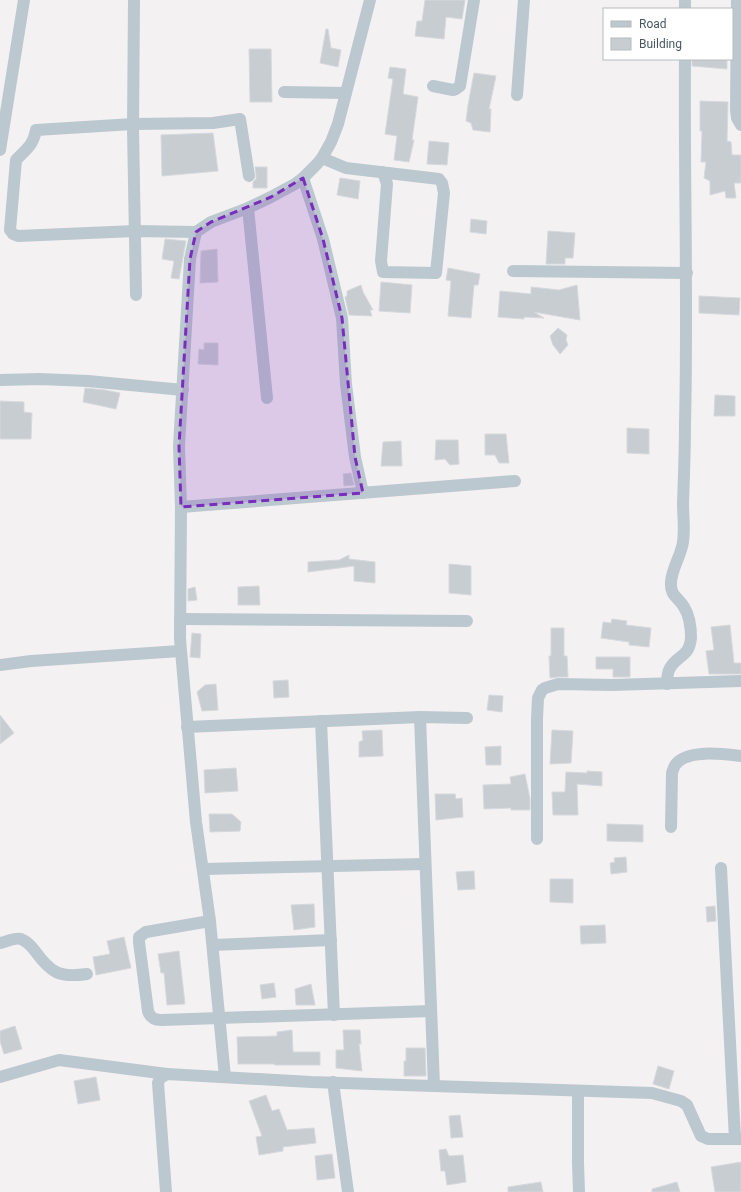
<svg xmlns="http://www.w3.org/2000/svg" width="741" height="1192" font-family="Roboto,sans-serif">
	<style>
		.building { fill: #c8cdd2; stroke: #d5d9dd }
		.lines { fill: none; stroke-linecap: round; stroke-linejoin: round }
		.street { stroke: #bcc8cf; stroke-width: 12 }
		.marked { fill: #7b2cbf; fill-opacity: 0.2; stroke: #7b2cbf; stroke-width: 3; stroke-dasharray: 8 5; stroke-linejoin: round }
	</style>
	<rect width="100%" height="100%" fill="#f4f1f2"/>
	<g class="building">
		<path d="M425,0H465L462,19L446,17L444,39L415,36L417,21H422Z"/>
		<path d="M326,29H328L331,48L341,50L338,67L320,63Z"/>
		<path d="M249,49H271L272,102H250Z"/>
		<path d="M692,59H727V69L692,66Z"/>
		<path d="M390,67L406,69L403,94L418,97L412,140H414L409,162L394,160L397,136L385,134L393,79L388,78Z"/>
		<path d="M474,73L496,76L489,109H491L490,132L473,130L471,123L466,121L468,105Z"/>
		<path d="M700,101L728,102L727,141L731,142L732,155H741V183H734L736,198H726L725,191L710,195V181L704,178L706,162H701L702,131H700Z"/>
		<path d="M213,133L218,171L162,176L161,135Z"/>
		<path d="M429,141L449,143L447,165L427,164Z"/>
		<path d="M255,167H267V188H253V182L256,179V175Z"/>
		<path d="M340,178L360,181L358,199L337,195Z"/>
		<path d="M471,219L487,221L486,234L470,232Z"/>
		<path d="M548,231L575,233L573,258H565V264H546Z"/>
		<path d="M165,239L186,241L179,279L171,278L174,261L162,259Z"/>
		<path d="M217,249L218,282L200,283L201,251Z"/>
		<path d="M448,268L480,274L478,285H474L471,318L448,316L451,281L446,280Z"/>
		<path d="M381,282L412,285L410,313L379,311Z"/>
		<path d="M361,285L363,292L373,310H370L372,316L349,315L345,297L347,296V291Z"/>
		<path d="M577,285L580,320L534,312L544,318L524,317V319L498,317L500,291L531,294V287L559,290Z"/>
		<path d="M699,296L740,298L739,315L699,313Z"/>
		<path d="M558,328L567,335L566,340L568,345L560,354L553,345L550,336Z"/>
		<path d="M204,343H218V365L198,364L199,349L204,350Z"/>
		<path d="M85,388L105,390L120,393L116,409L83,402Z"/>
		<path d="M715,395L735,396V416H714Z"/>
		<path d="M0,401L24,402V412L32,413L31,439H0Z"/>
		<path d="M627,428L649,429V454L627,453Z"/>
		<path d="M485,434H506L509,463H499L495,455H485Z"/>
		<path d="M436,440H458L459,464L450,465L445,459L435,460Z"/>
		<path d="M401,441L402,466H381L383,442Z"/>
		<path d="M351,473L354,485L344,486L343,474Z"/>
		<path d="M349,555V559L375,562V583L354,581V566L308,572V562L339,560Z"/>
		<path d="M449,564L471,566V595L449,593Z"/>
		<path d="M259,586L260,605H238V587Z"/>
		<path d="M195,587L197,600L188,601V589Z"/>
		<path d="M612,619L627,621L626,625L651,628L649,647L629,645V642L601,638L603,622L611,623Z"/>
		<path d="M730,625L734,663H741V674H709L706,651L714,650L711,627Z"/>
		<path d="M551,628H564V656H567L568,677H558L550,678L549,656H551Z"/>
		<path d="M192,633L201,634L200,658L190,657Z"/>
		<path d="M596,657H630V677H613V669H596Z"/>
		<path d="M288,680L289,697L274,698L273,681Z"/>
		<path d="M216,684L218,710L202,711L197,692L205,685Z"/>
		<path d="M489,695L503,696L502,712L487,710Z"/>
		<path d="M0,715L14,733L0,744Z"/>
		<path d="M382,730L383,756L359,757V742L363,740L362,731Z"/>
		<path d="M552,730L573,731L571,763L550,764Z"/>
		<path d="M501,746V765H486L485,747Z"/>
		<path d="M236,768L238,791L205,793L204,770Z"/>
		<path d="M587,771L602,772V786L577,784L578,815H553L552,792H565L566,772L587,773Z"/>
		<path d="M525,774L530,799V810H511V808L484,809L483,785L511,784L510,777Z"/>
		<path d="M435,794H455L456,799L462,798L463,817L436,820Z"/>
		<path d="M209,814H232L241,822L240,831L210,832Z"/>
		<path d="M607,824L643,825V842L607,841Z"/>
		<path d="M626,857L627,872L611,874L610,863L615,862L614,858Z"/>
		<path d="M474,871L475,889L458,890L456,872Z"/>
		<path d="M550,879H573V903L550,902Z"/>
		<path d="M314,904L315,927L294,930L291,905Z"/>
		<path d="M715,906L716,921L707,922L706,907Z"/>
		<path d="M605,925L606,943L581,944L580,926Z"/>
		<path d="M124,937L131,968L96,975L93,957L110,954L107,941Z"/>
		<path d="M179,951L185,1004L167,1005L164,973H161L158,954Z"/>
		<path d="M274,983L276,997L262,999L260,985Z"/>
		<path d="M311,984L315,1005H296L295,989Z"/>
		<path d="M15,1026L22,1049L4,1054L0,1041V1031Z"/>
		<path d="M292,1030L293,1052H320V1065H275L274,1064H238L237,1037L277,1036V1032Z"/>
		<path d="M343,1030H360L361,1044H359L362,1071L336,1068V1050H344Z"/>
		<path d="M406,1048H425L426,1076H404V1061H406Z"/>
		<path d="M658,1066L674,1071L669,1089L653,1084Z"/>
		<path d="M96,1077L100,1100L78,1104L74,1081Z"/>
		<path d="M266,1095L272,1111L279,1109L287,1130L314,1128L316,1143L283,1147V1151L259,1155L256,1137L262,1136L249,1101Z"/>
		<path d="M460,1115L463,1137L451,1138L449,1116Z"/>
		<path d="M446,1149L449,1156L463,1155L466,1182L447,1185L445,1171H441L439,1150Z"/>
		<path d="M332,1154L335,1178L317,1180L315,1156Z"/>
		<path d="M741,1162V1192H715L711,1167Z"/>
		<path d="M541,1182L543,1192H508V1187Z"/>
		<path d="M677,1182L680,1192H652V1189Z"/>
	</g>
	<g class="lines">
		<g class="street">
			<path d="M134,0L133,128L136,295"/>
			<path d="M737,0L736,110L737,118L741,125"/>
			<path d="M685,9V0"/>
			<path d="M433,86L453,90L456,89L460,86L474,0"/>
			<path d="M284,92L346,93"/>
			<path d="M517,95L524,0"/>
			<path d="M0,150L24,0"/>
			<path d="M322,158L346,168L439,179L442,183L444,193L436,273L383,272L381,261L387,184L383,172"/>
			<path d="M303,178L323,239L342,318L346,384L355,457L363,493"/>
			<path d="M248,208L267,398"/>
			<path d="M196,232L135,231L18,236L13,234L10,230L16,160C26,149 33,146 36,130L133,124L213,123L240,119L249,176"/>
			<path d="M513,271L687,273"/>
			<path d="M0,380L40,379L88,381L183,390"/>
			<path d="M181,507L515,481"/>
			<path d="M180,619L467,621"/>
			<path d="M0,665L31,661L180,651"/>
			<path d="M667,684C667,678 667,673 670,668C678,654 689,658 691,638C691,628 689,615 684,607C678,597 670,596 671,582C672,568 681,556 683,542C685,529 683,516 683,503C684,476 685,450 685,423C688,302 684,180 685,59"/>
			<path d="M420,717L434,1086"/>
			<path d="M321,721L334,1015"/>
			<path d="M187,727L420,717L467,718"/>
			<path d="M671,827L672,773C673,770 674,766 676,764C688,749 724,754 741,756"/>
			<path d="M537,839V719L538,698L542,690L545,688L558,684L612,685L741,681"/>
			<path d="M721,868L735,1139"/>
			<path d="M204,869L425,864"/>
			<path d="M210,921L146,932L139,937V942L148,1011C150,1018 155,1020 162,1020L431,1011"/>
			<path d="M0,943C6,942 15,937 21,939C26,941 32,947 35,951C51,973 59,978 87,974"/>
			<path d="M213,945L331,940"/>
			<path d="M0,1077L59,1060L167,1074"/>
			<path d="M225,1077L210,921L196,822L180,639L181,507L179,446L190,259L196,232L211,222L248,208L271,197L295,184L303,178L317,164L322,158L331,142L338,124L370,0"/>
			<path d="M333,1082L348,1192"/>
			<path d="M578,1091V1163L579,1192"/>
			<path d="M166,1192L158,1083L160,1078L167,1074L311,1082L652,1093L681,1101L687,1105L701,1136L708,1139H741"/>
		</g>
	</g>
	<path class="marked" d="M303,178L323,239L342,318L355,457L363,493L181,507L179,446L190,259L196,232L211,222L271,197Z"/>
	<rect x="603" y="8" width="130" height="52" fill="#ffffff" stroke="#b6bcc0"/>
	<rect x="611" y="21" width="20" height="6" fill="#bcc8cf" stroke="#b6bcc0"/>
	<text x="639" y="28" font-size="12" fill="#485861">Road</text>
	<rect x="611" y="38" width="20" height="12" fill="#c8cdd2" stroke="#b6bcc0"/>
	<text x="639" y="48" font-size="12" fill="#485861">Building</text>
</svg>
